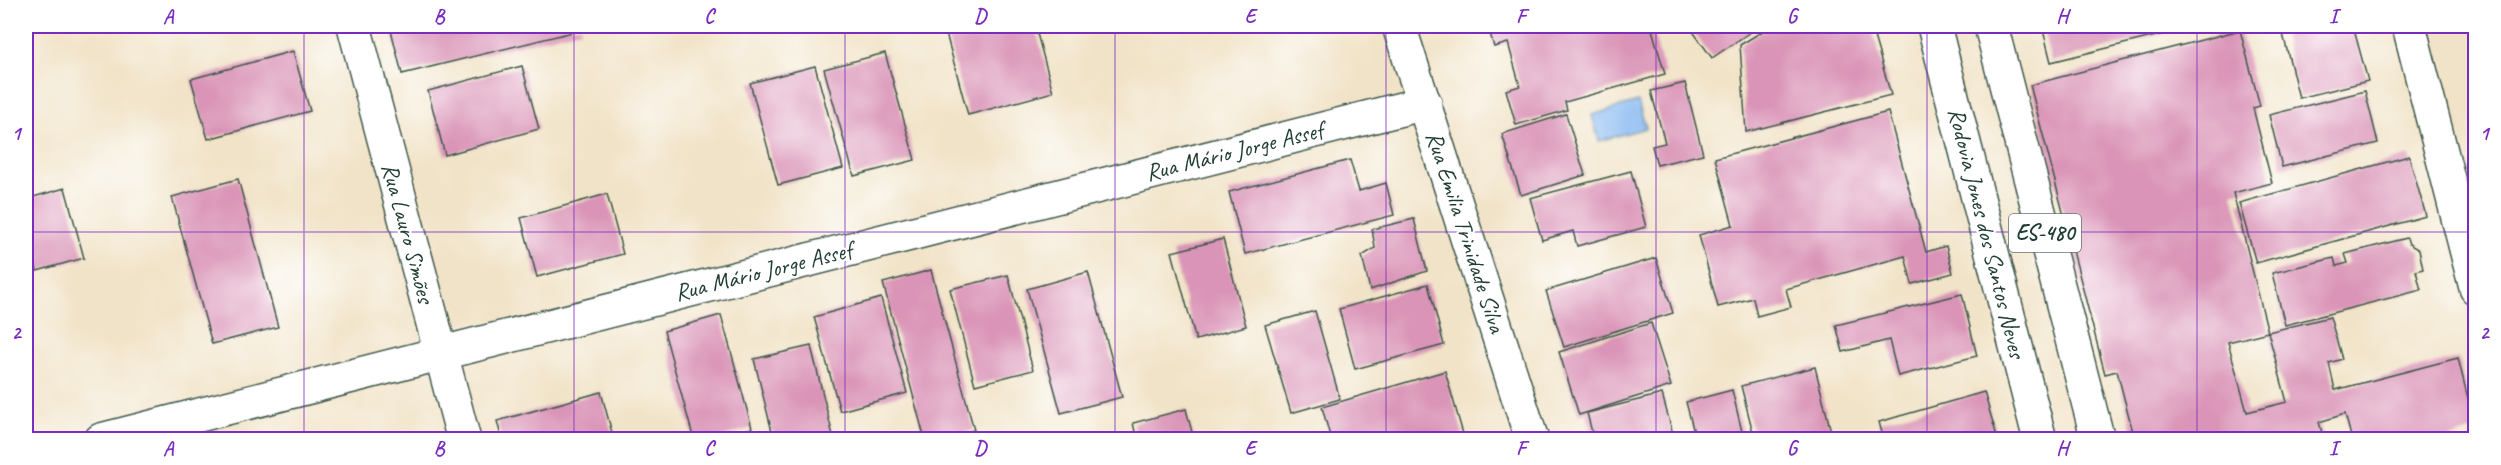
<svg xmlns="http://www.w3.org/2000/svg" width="2501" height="465" font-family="Caveat,sans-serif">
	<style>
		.water { fill: #83b6f0; stroke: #517a92; stroke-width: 1.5 }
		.building { fill: #da94b7 }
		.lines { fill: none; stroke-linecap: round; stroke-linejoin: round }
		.minor-casing { stroke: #3e564a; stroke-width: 36 }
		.primary-casing { stroke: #3e564a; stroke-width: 36 }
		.minor { stroke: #fff; stroke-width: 33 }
		.primary { stroke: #fff; stroke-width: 33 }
		.grid { fill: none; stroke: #7b2cbf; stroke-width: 1.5; stroke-opacity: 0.55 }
		.labels { text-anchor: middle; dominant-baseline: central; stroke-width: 4.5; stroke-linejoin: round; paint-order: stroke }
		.shield { fill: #fff; stroke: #627771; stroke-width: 1.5 }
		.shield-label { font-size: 22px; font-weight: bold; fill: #1f3d34 }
		.street-label { font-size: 24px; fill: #1f3d34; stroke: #fff }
		.neatline { fill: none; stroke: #7b2cbf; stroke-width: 2 }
		.grid-label { font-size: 20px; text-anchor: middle; font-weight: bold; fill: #7b2cbf }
	</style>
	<rect width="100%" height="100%" fill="#fff"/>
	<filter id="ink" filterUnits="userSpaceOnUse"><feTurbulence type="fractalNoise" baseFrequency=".0167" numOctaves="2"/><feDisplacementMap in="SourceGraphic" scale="12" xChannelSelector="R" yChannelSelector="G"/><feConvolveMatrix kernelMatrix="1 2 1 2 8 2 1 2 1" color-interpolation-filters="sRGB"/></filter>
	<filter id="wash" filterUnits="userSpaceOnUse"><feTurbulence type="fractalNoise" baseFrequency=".008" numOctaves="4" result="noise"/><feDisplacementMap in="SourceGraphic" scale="24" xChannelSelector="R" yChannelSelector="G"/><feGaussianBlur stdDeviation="1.35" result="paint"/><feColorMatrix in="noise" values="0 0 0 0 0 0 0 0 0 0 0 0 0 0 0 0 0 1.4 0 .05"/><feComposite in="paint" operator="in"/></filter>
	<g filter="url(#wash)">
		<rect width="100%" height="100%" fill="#f1e3c7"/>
		<path class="water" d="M1638,102L1646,128L1599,141L1592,115Z"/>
		<g id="blocks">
			<g class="building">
				<path d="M390,26H580L581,30L402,74Z"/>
				<path d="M944,26H1035L1053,92L968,115Z"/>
				<path d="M1488,26H1651L1665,74L1565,102L1567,110L1516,125L1506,90L1520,86L1508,43L1494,47Z"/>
				<path d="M1689,26H1759L1712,58Z"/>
				<path d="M1771,26H1871L1891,95L1746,132L1740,45Z"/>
				<path d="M2042,26H2170L2172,32L2051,62Z"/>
				<path d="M2281,26H2353L2368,81L2299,98Z"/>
				<path d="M2240,30L2260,106L2253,108L2272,183L2233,193L2268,332L2228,342L2247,412L2287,402L2268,332L2330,317L2342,359L2329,363L2335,390L2458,358L2476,431L2441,440H2352L2345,414L2319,422L2324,440H2135L2117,371L2105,374L2030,85Z"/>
				<path d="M293,51L310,111L208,139L191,79Z"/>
				<path d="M885,53L915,160L854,176L824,69Z"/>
				<path d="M522,66L539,129L445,155L428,91Z"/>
				<path d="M815,66L843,168L778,185L750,83Z"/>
				<path d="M1685,83L1703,154L1657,165L1652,146L1665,143L1651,91Z"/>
				<path d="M2365,91L2378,143L2282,167L2269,115Z"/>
				<path d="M1888,112L1926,252L1946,246L1953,273L1912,284L1905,256L1786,289L1791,307L1757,316L1753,298L1718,307L1699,235L1733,225L1715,158Z"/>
				<path d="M1566,114L1585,175L1521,195L1502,134Z"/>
				<path d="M2409,156L2426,216L2256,263L2239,203Z"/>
				<path d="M1350,160L1359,191L1386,183L1394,215L1245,254L1229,192Z"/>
				<path d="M1631,171L1646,227L1577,246L1573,231L1542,240L1530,198Z"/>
				<path d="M238,179L278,327L212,344L172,197Z"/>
				<path d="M65,188L84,258L37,271L26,230V199Z"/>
				<path d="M607,194L623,254L537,277L521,218Z"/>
				<path d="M1414,219L1427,271L1370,290L1362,256L1375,248L1372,229Z"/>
				<path d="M2407,238L2409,244L2419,250L2423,269L2416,271L2421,290L2285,325L2272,273L2334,258L2336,266L2348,263L2345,254Z"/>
				<path d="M1223,239L1246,326L1196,340L1172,252Z"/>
				<path d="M1656,258L1673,313L1564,347L1546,291Z"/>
				<path d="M931,270L974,430L937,440H925L883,283Z"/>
				<path d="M1088,272L1122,397L1061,413L1027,289Z"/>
				<path d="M1008,275L1033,370L975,385L950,289Z"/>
				<path d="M1428,284L1444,345L1355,369L1339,309Z"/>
				<path d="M1962,294L1977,356L1898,376L1889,340L1843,352L1836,325Z"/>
				<path d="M881,298L907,393L840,411L814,317Z"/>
				<path d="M1315,311L1340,399L1291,413L1265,325Z"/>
				<path d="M721,315L752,428L711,440H694L664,331Z"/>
				<path d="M1651,323L1671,386L1579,415L1559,352Z"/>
				<path d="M811,346L834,440H774L754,359Z"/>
				<path d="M1815,367L1833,440H1755L1741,386Z"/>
				<path d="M1445,371L1463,434L1445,440H1331L1322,407Z"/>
				<path d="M1732,390L1744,440H1696L1686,402Z"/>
				<path d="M601,392L614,440H502L497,421Z"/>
				<path d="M1984,392L1998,440H1884L1879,422Z"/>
				<path d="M1662,394L1674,438L1594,440L1587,413Z"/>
				<path d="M1186,409L1194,440H1137L1133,423Z"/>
			</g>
		</g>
	</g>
	<g filter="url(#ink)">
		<use href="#blocks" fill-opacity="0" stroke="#3e564a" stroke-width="1.5"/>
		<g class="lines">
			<g class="minor-casing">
				<g id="minor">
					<path d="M354,26L464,440"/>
					<path d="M1399,26L1532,440"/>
					<path d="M2409,26L2476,288"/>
					<path d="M101,440L1425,103"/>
				</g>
			</g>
			<g class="primary-casing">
				<g id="primary">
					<path d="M1934,26L2040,440"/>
					<path d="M1991,26L2098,440"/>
				</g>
			</g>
			<use href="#minor" class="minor"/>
			<use href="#primary" class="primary"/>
		</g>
	</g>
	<path class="grid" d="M304,26V440M574,26V440M845,26V440M1115,26V440M1386,26V440M1656,26V440M1927,26V440M2197,26V440M26,232H2476"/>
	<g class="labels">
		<rect class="shield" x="2009" y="214" width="72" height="38" rx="4.5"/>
		<g class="shield-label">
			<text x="2045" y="233">ES-480</text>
		</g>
		<g class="street-label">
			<text transform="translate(1234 151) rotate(-14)">Rua Mário Jorge Assef</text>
			<text transform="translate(1466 232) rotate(72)">Rua Emilia Trinidade Silva</text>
			<text transform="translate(408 233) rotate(75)">Rua Lauro Simões</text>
			<text transform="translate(1987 233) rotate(76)">Rodovia Jones dos Santos Neves</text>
			<text transform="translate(763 271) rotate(-14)">Rua Mário Jorge Assef</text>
		</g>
	</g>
	<rect width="2501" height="465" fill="none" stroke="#fff" stroke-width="66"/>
	<rect x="33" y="33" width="2435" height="399" class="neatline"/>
	<g class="grid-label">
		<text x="168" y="23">A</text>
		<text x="439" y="23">B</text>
		<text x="709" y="23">C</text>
		<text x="980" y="23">D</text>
		<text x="1250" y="23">E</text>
		<text x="1521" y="23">F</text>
		<text x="1792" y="23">G</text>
		<text x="2062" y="23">H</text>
		<text x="2333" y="23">I</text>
		<text x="16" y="140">1</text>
		<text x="2484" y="140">1</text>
		<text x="16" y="339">2</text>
		<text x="2484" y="339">2</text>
		<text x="168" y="455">A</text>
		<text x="439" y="455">B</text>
		<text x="709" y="455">C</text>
		<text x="980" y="455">D</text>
		<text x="1250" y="455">E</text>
		<text x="1521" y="455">F</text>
		<text x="1792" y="455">G</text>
		<text x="2062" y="455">H</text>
		<text x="2333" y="455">I</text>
	</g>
</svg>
